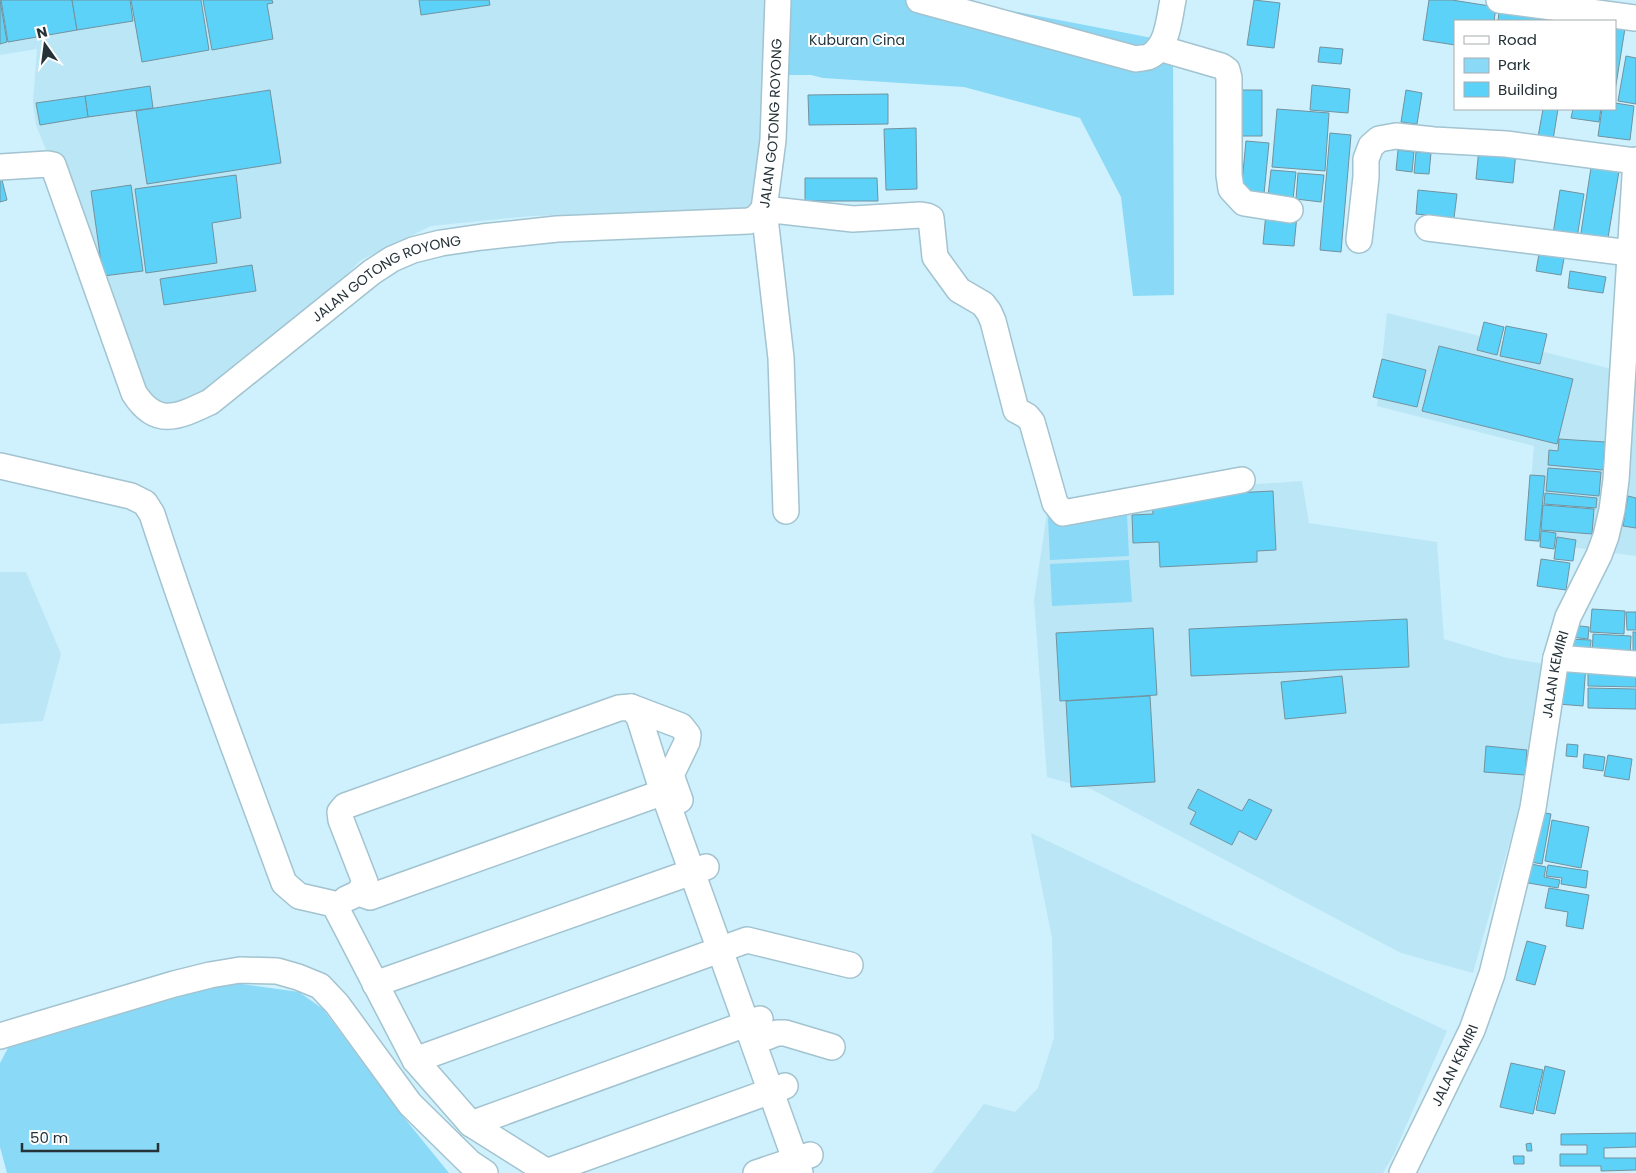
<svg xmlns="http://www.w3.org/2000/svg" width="1636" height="1173" font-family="Poppins,sans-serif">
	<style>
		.built { fill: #bbe6f6 }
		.green { fill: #8ad9f6 }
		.building { fill: #5cd2f9; stroke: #72929e }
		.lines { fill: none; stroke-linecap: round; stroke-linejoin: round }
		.minor-casing { stroke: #a2c3cf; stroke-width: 28 }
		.minor { stroke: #fff; stroke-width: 25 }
		.labels { text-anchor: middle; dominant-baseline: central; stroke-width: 4; stroke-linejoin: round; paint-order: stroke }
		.park-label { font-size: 14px; fill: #1d3239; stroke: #fff }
		.street-label { font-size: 14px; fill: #253237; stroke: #fff }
	</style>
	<rect width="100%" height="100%" fill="#cef1fd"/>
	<g class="built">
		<path d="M0,0H770L757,209L531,216L431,226L361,260L224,396L157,425L36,125L33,102L37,49L0,55Z"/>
		<path d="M1636,218V556L1526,541L1534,446L1377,406L1387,313L1612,369Z"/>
		<path d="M1302,481L1309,523L1437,542L1444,639L1507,658L1545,664L1525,787L1473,973L1401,953L1091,789L1047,777L1034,600L1048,506L1187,489Z"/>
		<path d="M0,572H26L61,654L43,721L0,724Z"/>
		<path d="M1031,833L1447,1031L1394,1154L1383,1173H932L984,1104L1015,1112L1038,1088L1054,1038L1052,938Z"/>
	</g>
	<g class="green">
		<path d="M770,0H955L1173,42L1174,295L1133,296L1121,197L1080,118L964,87L823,78L811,75H772Z"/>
		<path d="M1127,514L1129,556L1050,560L1048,518Z"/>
		<path d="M1129,560L1132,602L1052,606L1050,564Z"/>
		<path d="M228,982L299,992L323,1009L401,1114L449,1173H7L0,1147V1063L8,1048Z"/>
	</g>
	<g class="building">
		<path d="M0,0L7,42L0,44Z"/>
		<path d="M1,0H72L77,30L8,42Z"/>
		<path d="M72,0H130L133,21L77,30Z"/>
		<path d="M131,0H201L209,50L142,62Z"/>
		<path d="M203,0H272L273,3L267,4L273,39L212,50Z"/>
		<path d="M419,0H489L490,5L421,15Z"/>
		<path d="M1254,0L1280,3L1274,48L1247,45Z"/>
		<path d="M1429,0H1452L1496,7L1494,21H1455V45L1423,40Z"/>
		<path d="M1500,3L1626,22L1615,91V21H1498Z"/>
		<path d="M1320,47L1343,49L1341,64L1318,62Z"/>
		<path d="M1626,56L1636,58V104L1618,101Z"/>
		<path d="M1312,85L1350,89L1348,113L1310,110Z"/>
		<path d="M150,86L153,108L88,117L85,96Z"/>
		<path d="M270,90L281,163L147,184L136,111Z"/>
		<path d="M1238,90H1262V136H1239Z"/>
		<path d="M1406,90L1422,93L1417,124L1401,122Z"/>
		<path d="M888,94V124L809,125L808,95Z"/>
		<path d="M85,96L88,117L40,125L36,103Z"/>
		<path d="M1615,103L1634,106L1630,140L1598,136L1602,109H1615Z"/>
		<path d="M1277,109L1329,113L1325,171L1272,167Z"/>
		<path d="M1543,109H1558L1553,140L1538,137Z"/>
		<path d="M1573,109H1601L1599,122L1571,118Z"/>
		<path d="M916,128L917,189L886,190L884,129Z"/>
		<path d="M1330,133L1351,135L1341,252L1320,250Z"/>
		<path d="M1246,141L1269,143L1264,194L1241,192Z"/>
		<path d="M1479,148L1516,152L1513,183L1476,179Z"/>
		<path d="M1398,150L1414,152L1412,172L1396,170Z"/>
		<path d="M1416,152L1431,153L1429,174L1414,173Z"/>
		<path d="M1592,161L1620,165L1607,244L1580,239Z"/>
		<path d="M1271,170L1296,172L1293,199L1268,196Z"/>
		<path d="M0,172L7,200L0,202Z"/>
		<path d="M1298,173L1324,175L1321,202L1296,199Z"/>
		<path d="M236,175L241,218L212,223L217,263L146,273L135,189Z"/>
		<path d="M805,178H877L878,201H805Z"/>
		<path d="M131,185L143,271L103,276L91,191Z"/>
		<path d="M1418,190L1457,194L1454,218L1416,214Z"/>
		<path d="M1560,190L1584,194L1577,238L1553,234Z"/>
		<path d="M1266,213L1297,215L1294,246L1263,244Z"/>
		<path d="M1540,248L1565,253L1561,275L1536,271Z"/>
		<path d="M252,265L256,291L164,305L160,279Z"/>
		<path d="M1570,271L1606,277L1603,293L1568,288Z"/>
		<path d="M1484,322L1504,327L1497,355L1477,350Z"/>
		<path d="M1506,326L1547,334L1540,364L1500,356Z"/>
		<path d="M1439,346L1573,379L1557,444L1422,411Z"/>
		<path d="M1382,359L1426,370L1417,407L1373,397Z"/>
		<path d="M1559,439L1605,442L1603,470L1548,465L1549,450L1558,451Z"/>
		<path d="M1548,468L1601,472L1599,496L1546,491Z"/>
		<path d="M1530,475L1545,476L1539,541L1525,540Z"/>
		<path d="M1273,491L1276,550L1257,551V562L1160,567L1159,542L1133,543L1132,515L1153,514L1152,497Z"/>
		<path d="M1545,493L1597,498L1596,508L1544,504Z"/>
		<path d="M1628,496L1636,498V528L1623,526Z"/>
		<path d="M1543,505L1594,509L1592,534L1541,530Z"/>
		<path d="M1541,531L1556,533L1554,549L1540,547Z"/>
		<path d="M1557,537L1576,540L1573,561L1554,559Z"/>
		<path d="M1541,559L1570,563L1566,590L1537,586Z"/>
		<path d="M1592,609L1625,611L1624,634L1590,632Z"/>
		<path d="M1626,612H1636V630H1627Z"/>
		<path d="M1407,619L1409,667L1191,676L1189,629Z"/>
		<path d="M1572,625L1589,627L1588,639L1571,637Z"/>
		<path d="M1153,628L1157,695L1060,701L1056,633Z"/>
		<rect x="1633" y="632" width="3" height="28"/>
		<path d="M1593,634L1631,636L1630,660L1592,658Z"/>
		<path d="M1568,639L1591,640L1590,657L1567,656Z"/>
		<path d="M1561,663L1586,664L1583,706L1558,704Z"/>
		<path d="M1588,664L1636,665V687L1588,686Z"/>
		<path d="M1342,676L1346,713L1285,719L1281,682Z"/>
		<path d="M1588,688L1636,689V709L1588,708Z"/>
		<path d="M1150,696L1155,782L1071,787L1066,701Z"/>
		<path d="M1567,744L1578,745L1577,757L1566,756Z"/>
		<path d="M1486,746L1527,750L1525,775L1484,772Z"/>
		<path d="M1584,754L1605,757L1603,771L1583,768Z"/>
		<path d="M1608,755L1632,759L1629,780L1604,776Z"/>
		<path d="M1198,789L1242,811L1249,799L1272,810L1256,840L1239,831L1232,845L1190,824L1196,812L1188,808Z"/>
		<path d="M1535,811L1551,814L1542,864L1525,861Z"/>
		<path d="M1552,820L1589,827L1581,868L1545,861Z"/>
		<path d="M1526,863L1546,867L1544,877L1560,880L1558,888L1522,882Z"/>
		<path d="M1548,865L1588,871L1586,888L1561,884L1562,878L1546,876Z"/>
		<path d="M1549,888L1589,895L1583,929L1566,926L1568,912L1545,908Z"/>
		<path d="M1527,941L1546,946L1535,985L1516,980Z"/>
		<path d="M1511,1063L1543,1070L1533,1114L1500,1107Z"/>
		<path d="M1545,1066L1565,1071L1555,1114L1536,1110Z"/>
		<path d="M1636,1133V1147L1604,1148V1158H1636V1170L1601,1171V1166H1560V1154H1587V1145H1561V1134Z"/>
		<path d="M1531,1143L1532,1151H1527L1526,1144Z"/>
		<path d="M1513,1156H1524V1164H1514Z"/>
	</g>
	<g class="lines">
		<g class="minor-casing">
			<g id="minor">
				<path d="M919,0L1136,59C1139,58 1145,58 1148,57C1168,49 1169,18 1173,0"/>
				<path d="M1499,0L1636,18"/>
				<path d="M1159,48L1221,66L1227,70L1229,78V175L1231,189L1244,203L1290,210"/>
				<path id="s1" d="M0,167L48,164L53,165L134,393C156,428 178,417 210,402L372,272L392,259L413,250L441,243L482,237L557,229L749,221L756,218L764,209L773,140L778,0"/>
				<path d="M1428,228L1630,253"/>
				<path d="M1359,240L1366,177V159L1371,146L1379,139L1396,136L1434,140L1506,144L1636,161"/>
				<path d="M0,466L131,496L145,503L152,514C192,638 239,760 284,883L299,896L334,904L415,1060L471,1124L549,1173"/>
				<path d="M786,511L781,358L764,209L853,219L921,215L927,216L931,218L935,257L959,290L983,304L989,312L993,321L1016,410L1027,416L1032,422L1055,503L1063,513L1242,480"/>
				<path d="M1556,658L1636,664"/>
				<path d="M631,707L681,726L688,735L687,742L671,775L680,800"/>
				<path d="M359,893L365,882L341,820L340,812L345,806L619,708L631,707L639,717L659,780L800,1173"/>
				<path d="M346,899L359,893L370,897L675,788"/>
				<path d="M375,984L706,867"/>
				<path d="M0,1036L174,984L210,975L240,970L277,971L298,977L320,986L337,1004L410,1104L470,1163L485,1173"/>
				<path d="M767,1037L777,1033H785L832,1047"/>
				<path d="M415,1060L747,940L850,965"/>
				<path d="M471,1124L760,1019"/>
				<path d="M546,1172L785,1086"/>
				<path d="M756,1173L810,1155"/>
				<path id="s2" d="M1402,1173L1472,1030L1492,974L1533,808L1556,658L1568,617L1599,555L1606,536L1612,510L1616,480L1636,160"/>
			</g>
		</g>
		<use href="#minor" class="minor"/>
	</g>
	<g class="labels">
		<g class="park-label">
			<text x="857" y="40">Kuburan Cina</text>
		</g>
		<g class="street-label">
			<text stroke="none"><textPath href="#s1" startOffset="1081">JALAN GOTONG ROYONG</textPath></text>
			<text stroke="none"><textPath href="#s1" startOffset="601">JALAN GOTONG ROYONG</textPath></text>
			<text stroke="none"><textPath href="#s2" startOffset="525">JALAN KEMIRI</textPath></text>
			<text stroke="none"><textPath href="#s2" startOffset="120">JALAN KEMIRI</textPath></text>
		</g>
	</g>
	<rect x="1454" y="20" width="162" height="90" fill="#ffffff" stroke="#a8adaf"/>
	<rect x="1464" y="36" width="25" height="8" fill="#ffffff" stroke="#a8adaf"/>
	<text x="1498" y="45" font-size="15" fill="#253237">Road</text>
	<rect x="1464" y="58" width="25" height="15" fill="#8ad9f6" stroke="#a8adaf"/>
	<text x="1498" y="70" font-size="15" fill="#253237">Park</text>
	<rect x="1464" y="82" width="25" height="15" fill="#5cd2f9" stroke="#a8adaf"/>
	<text x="1498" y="95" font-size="15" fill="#253237">Building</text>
	<g transform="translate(45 45) rotate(346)" stroke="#ffffff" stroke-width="4" paint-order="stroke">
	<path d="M0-4L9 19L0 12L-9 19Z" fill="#253237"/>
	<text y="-8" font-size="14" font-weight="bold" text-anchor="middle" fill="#253237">N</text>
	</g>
	<path d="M22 1143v8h136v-8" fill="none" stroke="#253237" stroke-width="2.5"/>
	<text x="30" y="1143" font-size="15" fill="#253237" stroke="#ffffff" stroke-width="4" paint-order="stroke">50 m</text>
</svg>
